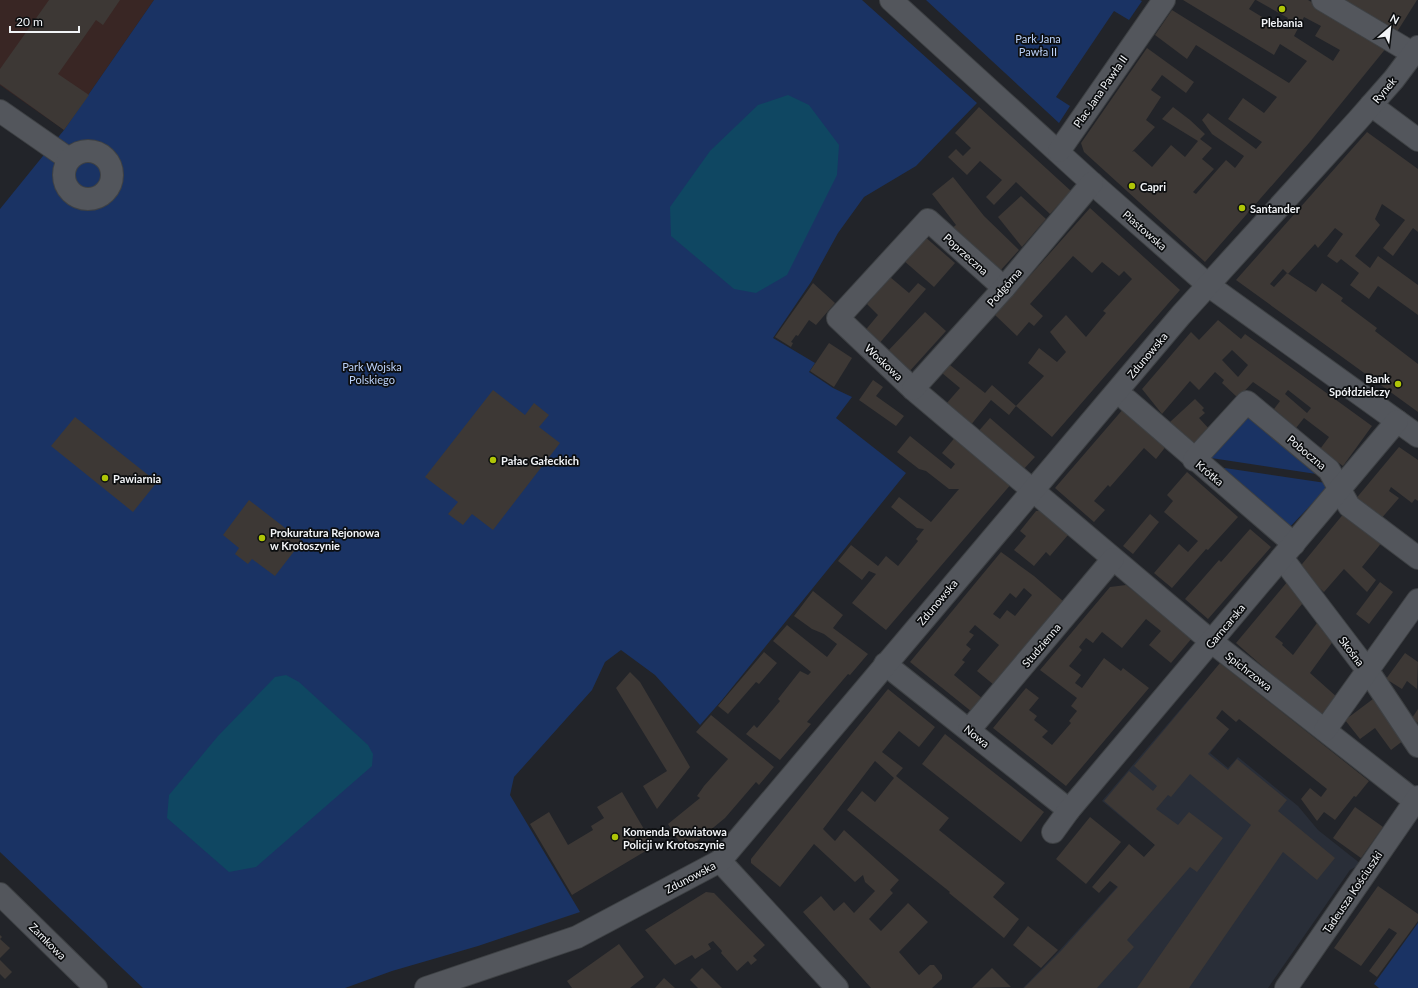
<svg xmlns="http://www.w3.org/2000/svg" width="1418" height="988" font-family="Lato,sans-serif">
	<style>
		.built { fill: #292e38 }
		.education { fill: #392624 }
		.green { fill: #1a3364 }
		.water { fill: #0f4762 }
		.building { fill: #3d3835; fill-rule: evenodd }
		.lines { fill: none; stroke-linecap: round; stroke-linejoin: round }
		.minor-casing { stroke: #3e4144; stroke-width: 24 }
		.minor { stroke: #53565c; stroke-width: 22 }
		.poi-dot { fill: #afc507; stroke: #0c0e10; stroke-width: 1.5 }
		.labels { text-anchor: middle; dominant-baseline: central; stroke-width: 3.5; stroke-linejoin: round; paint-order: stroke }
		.poi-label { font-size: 11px; font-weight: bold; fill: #f2f4f7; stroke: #0c0e10; text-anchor: start }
		.park-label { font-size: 11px; fill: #bbd1f8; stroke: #0c0e10 }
		.street-label { font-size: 11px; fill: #f2f4f7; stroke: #0c0e10 }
	</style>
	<rect width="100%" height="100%" fill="#222429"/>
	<path class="built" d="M1190,698L1229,729L1210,753L1228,768L1238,757L1298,806L1318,830L1361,864L1350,870L1268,988H1023L1059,951L1155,845L1102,801Z"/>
	<path class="education" d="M0,0H154L64,130L0,85Z"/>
	<g class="green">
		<path d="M154,0H862L977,103L916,166L864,197L838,233L811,282L773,338L815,363L809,372L833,388L852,397L836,418L906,473L722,700L700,725L655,675L621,650L605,662L592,690L514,777L510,795L580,912L478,946L392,971L345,988H143L0,852V209L64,130Z"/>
		<path d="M926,0H1140L1142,1L1129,20L1114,11L1056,97L1070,106L1059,123Z"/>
		<path d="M1247,414L1323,475L1211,458L1210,455Z"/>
		<path d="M1218,467L1326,483L1327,488L1287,530Z"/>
		<path d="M1418,923V988H1379L1374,984Z"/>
	</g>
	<g class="water">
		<path d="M788,95L809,105L839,145L837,175L787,275L756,293L734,289L671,236L670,207L710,151L758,105Z"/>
		<path d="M286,675L299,682L368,745L373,754L372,766L256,867L229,872L167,818L169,795L218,736L275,677Z"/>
	</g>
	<g class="building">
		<path d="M49,0H120L103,25L96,20L58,74L89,95L64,130L0,84V69Z"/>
		<path d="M1183,0H1255L1249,9L1282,29L1288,18L1256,0H1308L1387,45V47L1309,143L1205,262L1084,152L1081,143L1147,48L1194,82L1186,93L1162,75L1151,90L1161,97L1146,120L1155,127L1132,152L1134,151L1152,167L1171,145L1185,157L1198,141L1162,119L1173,107L1190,120L1205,134L1200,139L1212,148L1202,159L1214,169L1193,192L1196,194L1226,160L1235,168L1244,156L1212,134L1202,120L1208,113L1256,149L1262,142L1228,119L1243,98L1264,113L1277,97L1196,45L1187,59L1155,35L1172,10L1289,83L1307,61L1280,44L1274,55ZM1304,17L1321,26L1315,36L1340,50L1333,61L1294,36Z"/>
		<path d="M1335,0H1417L1395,35Z"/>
		<path d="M979,107L1071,191L1050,214L1016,182L994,205L986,197L1002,180L980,161L967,175L948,157L956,149L963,156L971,148L955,133Z"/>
		<path d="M1367,132L1418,169V232L1413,228L1393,256L1383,248L1405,220L1382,204L1375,219L1380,225L1355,256L1370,268L1378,256L1418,285V315L1378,286L1369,299L1350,285L1359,273L1341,259L1337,263L1327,256L1343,234L1335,228L1318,248L1315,244L1288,274L1283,269L1270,284L1274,287L1287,273L1316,292L1322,283L1343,298L1341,301L1377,328L1375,331L1418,364V412L1236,280Z"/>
		<path d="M953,177L984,216L1019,250L1000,271L951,229L956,225L932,194Z"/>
		<path d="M1021,196L1046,219L1022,247L998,217Z"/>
		<path d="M1090,208L1180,290L1052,437L1016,406L1009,415L991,400L970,426L946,404L960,388L942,373L950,365L985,393L992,385L1016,406L1044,376L1028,363L1039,348L1057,362L1066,352L1050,332L1066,315L1086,337L1106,313L1103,311L1132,279L1124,271L1119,276L1102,262L1092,273L1073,256L1030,304L1043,316L1034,326L1029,322L1017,336L995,315Z"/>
		<path d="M924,236L955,263L934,287L903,260Z"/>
		<path d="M890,277L909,293L918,283L926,289L877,346L863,333L878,315L867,304Z"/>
		<path d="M813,283L835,303L816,325L809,320L798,336L796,335L791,342L793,343L791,347L775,337Z"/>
		<path d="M925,312L946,331L908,373L886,353Z"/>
		<path d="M1218,320L1241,339L1245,334L1372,426L1343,466L1320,449L1329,437L1304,418L1296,428L1274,409L1280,401L1253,382L1238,398L1222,383L1224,380L1215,372L1199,390L1190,381L1162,414L1142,389L1191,332L1199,340ZM1232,350L1248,365L1238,377L1222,360ZM1288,390L1311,408L1307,413L1285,394Z"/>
		<path d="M829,343L852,358L834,387L810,371Z"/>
		<path d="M873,380L883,387L876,396L904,416L896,426L859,400Z"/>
		<path d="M493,390L525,415L534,403L549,415L539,427L560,443L493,530L472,514L463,525L448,514L458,502L425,477Z"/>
		<path d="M1195,399L1204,408L1202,410L1205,413L1199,418L1211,431L1192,447L1170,422Z"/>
		<path d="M1124,408L1167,445L1156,459L1144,448L1110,487L1108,485L1094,501L1105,510L1094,522L1055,488Z"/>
		<path d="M75,417L157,482L133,512L51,446Z"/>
		<path d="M990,418L1035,457L1021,472L977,433Z"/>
		<path d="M957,435L1012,483L886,630L852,603L876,574L869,571L862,580L838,561L851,545L878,566L886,556L898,566L918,541L916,539L924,529L917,528L891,507L899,497L931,522L959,489H949L926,471L919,469L897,452L910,436L951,469L955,464L942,453Z"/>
		<path d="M1399,447L1418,460V501L1415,499L1412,503L1391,487L1389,491L1399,498L1380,520L1354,501Z"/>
		<path d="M1187,472L1238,517L1208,550L1206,549L1172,588L1154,573L1179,544L1188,552L1198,541L1164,512L1173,501L1167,495Z"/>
		<path d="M249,500L302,541L275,576L252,559L248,564L235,554L239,548L223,535Z"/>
		<path d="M1036,511H1040L1068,535L1050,556L1046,552L1034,566L1014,550L1026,536L1020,531Z"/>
		<path d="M1345,512L1383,541L1362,567L1376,580L1367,592L1344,569L1324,592L1298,569Z"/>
		<path d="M1150,514L1159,522L1133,554L1123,546Z"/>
		<path d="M1250,529L1271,547L1208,619L1185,599L1219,560L1221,562Z"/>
		<path d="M1001,552L1034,576L1063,601L994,685L977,671L999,645L975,625L969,632L974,635L966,645L971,649L962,660L965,662L954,675L983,699L972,712L910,662ZM1024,588L1032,595L1015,616L1007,610L1000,619L993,614L1010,593L1016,598Z"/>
		<path d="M1288,581L1307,598L1275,637L1283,643L1282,645L1293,655L1320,619L1334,640L1310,673L1338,698L1323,719L1236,643Z"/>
		<path d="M1380,582L1393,592L1369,624L1356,614Z"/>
		<path d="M1126,585L1192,638L1171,663L1149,645L1161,631L1146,619L1122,648L1102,632L1093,643L1086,638L1079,647L1082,650L1069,666L1081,675L1075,683L1082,688L1104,658L1121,671L1123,668L1149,688L1066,786L993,728L1026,688L1039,698L1029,710L1037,716L1034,720L1048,731L1042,737L1052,745L1071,723L1069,721L1077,711L1071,706L1077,698L1040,670L1110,587Z"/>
		<path d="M813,591L843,615L833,628L868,654L850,675L848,674L807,722L811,724L780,760L746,734L754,725L757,728L780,701L778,699L800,671L808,675L811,672L773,641L787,625L827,657L837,644L824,634L812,629L794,616Z"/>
		<path d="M764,652L777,663L759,684L756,682L728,714L718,706Z"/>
		<path d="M1405,653L1418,662L1417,689L1407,681L1402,689L1386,679Z"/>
		<path d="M1220,663L1369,781L1356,797L1354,796L1335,820L1324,812L1317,821L1301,799L1310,788L1321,797L1327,789L1239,719L1236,722L1222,710L1216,718L1229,729L1208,754L1228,770L1237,759L1287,800L1278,811L1335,858L1317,880L1283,852L1189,988H1137L1251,825L1190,774L1171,797L1168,795L1156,809L1178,825L1189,812L1223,838L1197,872L1190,867L1127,940L1134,947L1097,988H1024L1060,952L1118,887L1110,881L1099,893L1092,887L1129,844L1144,857L1155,845L1104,801L1129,771L1153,791L1157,786L1134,766Z"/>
		<path d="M630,672L640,682L690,767L657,809L643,786L667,771L616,688Z"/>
		<path d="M888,689L935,727L919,747L899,731L882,752L903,768L896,776L949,818L939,830L1005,883L993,897L1019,919L1004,938L949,893L950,892L847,810L862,791L875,802L894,778L875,761L823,829L835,841L844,830L899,880L890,890L893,893L869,919L881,931L908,903L928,922L899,952L919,975L930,965H934L942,975V979L932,988H871L803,912L821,896L834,911L844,902L854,913L875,891L865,882L863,875L855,882L814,844L780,887L751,863V859Z"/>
		<path d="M1373,699L1404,740L1391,750L1375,728L1360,739L1345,720Z"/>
		<path d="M1418,709V723L1412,718Z"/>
		<path d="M711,715L774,767L759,785L756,782L725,818L685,851L668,824L700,798L697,796L704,786L728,759L696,732Z"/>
		<path d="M945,734L1044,812L1021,842L922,764Z"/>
		<path d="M622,792L654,846L572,895L530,824L549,812L568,845L593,830L591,826L604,818L597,807Z"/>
		<path d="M1355,807L1383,827L1361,858L1333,838Z"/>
		<path d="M1090,817L1121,842L1086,884L1056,859Z"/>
		<path d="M1378,886L1418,914V921L1377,977L1369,971L1397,933L1389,928L1361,966L1334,948Z"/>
		<path d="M706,892L714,893L765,945L753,956L757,960L751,965L748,961L737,971L721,953L722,951L713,941L708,944L711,949L695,959L692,955L675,965L645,930Z"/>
		<path d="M1028,926L1058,950L1041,968L1013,945Z"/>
		<path d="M0,935L2,937L0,939L10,948L0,958Z"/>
		<path d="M619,944L644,977L630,988H572L567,981Z"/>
		<path d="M0,960L12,972L5,979L0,974Z"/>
		<path d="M702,968L722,988H698L690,980Z"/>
		<path d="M992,968L1011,987L972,988Z"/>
		<path d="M664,978L675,988H655Z"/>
	</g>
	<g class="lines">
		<g class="minor-casing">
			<g id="minor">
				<path d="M891,0L1092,183L1208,285L1418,436"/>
				<path d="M1323,0L1414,54"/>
				<path d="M1371,105L1418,140"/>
				<path d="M0,111L69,159"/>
				<circle cx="88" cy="175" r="24"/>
				<path d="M1059,151L1164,0"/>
				<path d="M1004,288L928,220L838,318L913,389L1212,642L1415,801"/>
				<path d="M913,389L1004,288L1092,183"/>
				<path d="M1127,400L1294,544"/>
				<path d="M1194,460L1247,402L1329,470L1349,506L1418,558"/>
				<path d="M1282,558L1368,671L1418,746"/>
				<path d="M885,664L1069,810"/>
				<path d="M969,730L1113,559"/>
				<path d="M1325,730L1418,600"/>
				<path d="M1053,832L1069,810L1397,421"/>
				<path d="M720,861L837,988"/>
				<path d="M0,894L96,988"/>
				<path d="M426,988L577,937L720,861L1181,315L1358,120L1394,79L1418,47"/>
				<path d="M1286,988L1418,797"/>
			</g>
		</g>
		<use href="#minor" class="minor"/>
	</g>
	<g class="poi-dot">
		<circle cx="1282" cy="9" r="4"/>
		<circle cx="1132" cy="186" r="4"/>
		<circle cx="1242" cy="208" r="4"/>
		<circle cx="1398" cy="384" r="4"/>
		<circle cx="493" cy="460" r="4"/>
		<circle cx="105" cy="478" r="4"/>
		<circle cx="262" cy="538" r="4"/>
		<circle cx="615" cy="837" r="4"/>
	</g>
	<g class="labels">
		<g class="poi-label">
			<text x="1282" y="22" text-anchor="middle">Plebania</text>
			<text x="1140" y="186">Capri</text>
			<text x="1250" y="208">Santander</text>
			<text x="1390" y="378" text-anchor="end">Bank<tspan x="1390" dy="13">Spółdzielczy</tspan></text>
			<text x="501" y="460">Pałac Gałeckich</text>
			<text x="113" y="478">Pawiarnia</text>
			<text x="270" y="532">Prokuratura Rejonowa<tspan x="270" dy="13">w Krotoszynie</tspan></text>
			<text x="623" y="831">Komenda Powiatowa<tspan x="623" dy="13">Policji w Krotoszynie</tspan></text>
		</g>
		<g class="park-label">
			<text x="1038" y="38">Park Jana<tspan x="1038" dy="13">Pawła II</tspan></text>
			<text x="372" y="366">Park Wojska<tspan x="372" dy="13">Polskiego</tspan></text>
		</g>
		<g class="street-label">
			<text transform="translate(1384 90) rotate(-50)">Rynek</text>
			<text transform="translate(1100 91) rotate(-55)">Plac Jana Pawła II</text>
			<text transform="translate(1145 230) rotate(41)">Piastowska</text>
			<text transform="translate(966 254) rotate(42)">Poprzeczna</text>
			<text transform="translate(1004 287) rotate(-49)">Podgórna</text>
			<text transform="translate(1147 355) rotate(-50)">Zdunowska</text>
			<text transform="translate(884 362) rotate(43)">Woskowa</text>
			<text transform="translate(1307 452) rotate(40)">Poboczna</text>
			<text transform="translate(1210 473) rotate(40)">Krótka</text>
			<text transform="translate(937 602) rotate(-50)">Zdunowska</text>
			<text transform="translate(1225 626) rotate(-50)">Garncarska</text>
			<text transform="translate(1041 645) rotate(-50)">Studzienna</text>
			<text transform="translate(1352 651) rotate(53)">Skośna</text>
			<text transform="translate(1249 671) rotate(38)">Spichrzowa</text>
			<text transform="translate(977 736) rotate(39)">Nowa</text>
			<text transform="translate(690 877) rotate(-28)">Zdunowska</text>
			<text transform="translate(1352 892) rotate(-56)">Tadeusza Kościuszki</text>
			<text transform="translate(48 941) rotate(45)">Zamkowa</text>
		</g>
	</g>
	<g transform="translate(1390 28) rotate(28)" stroke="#0c0e10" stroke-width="3" paint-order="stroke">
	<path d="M0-3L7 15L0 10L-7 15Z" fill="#f2f4f7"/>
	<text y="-6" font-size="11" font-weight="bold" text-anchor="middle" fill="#f2f4f7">N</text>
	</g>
	<path d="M10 26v6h69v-6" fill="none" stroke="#f2f4f7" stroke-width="2"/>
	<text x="16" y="26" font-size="12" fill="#f2f4f7" stroke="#0c0e10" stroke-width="3" paint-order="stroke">20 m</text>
</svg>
